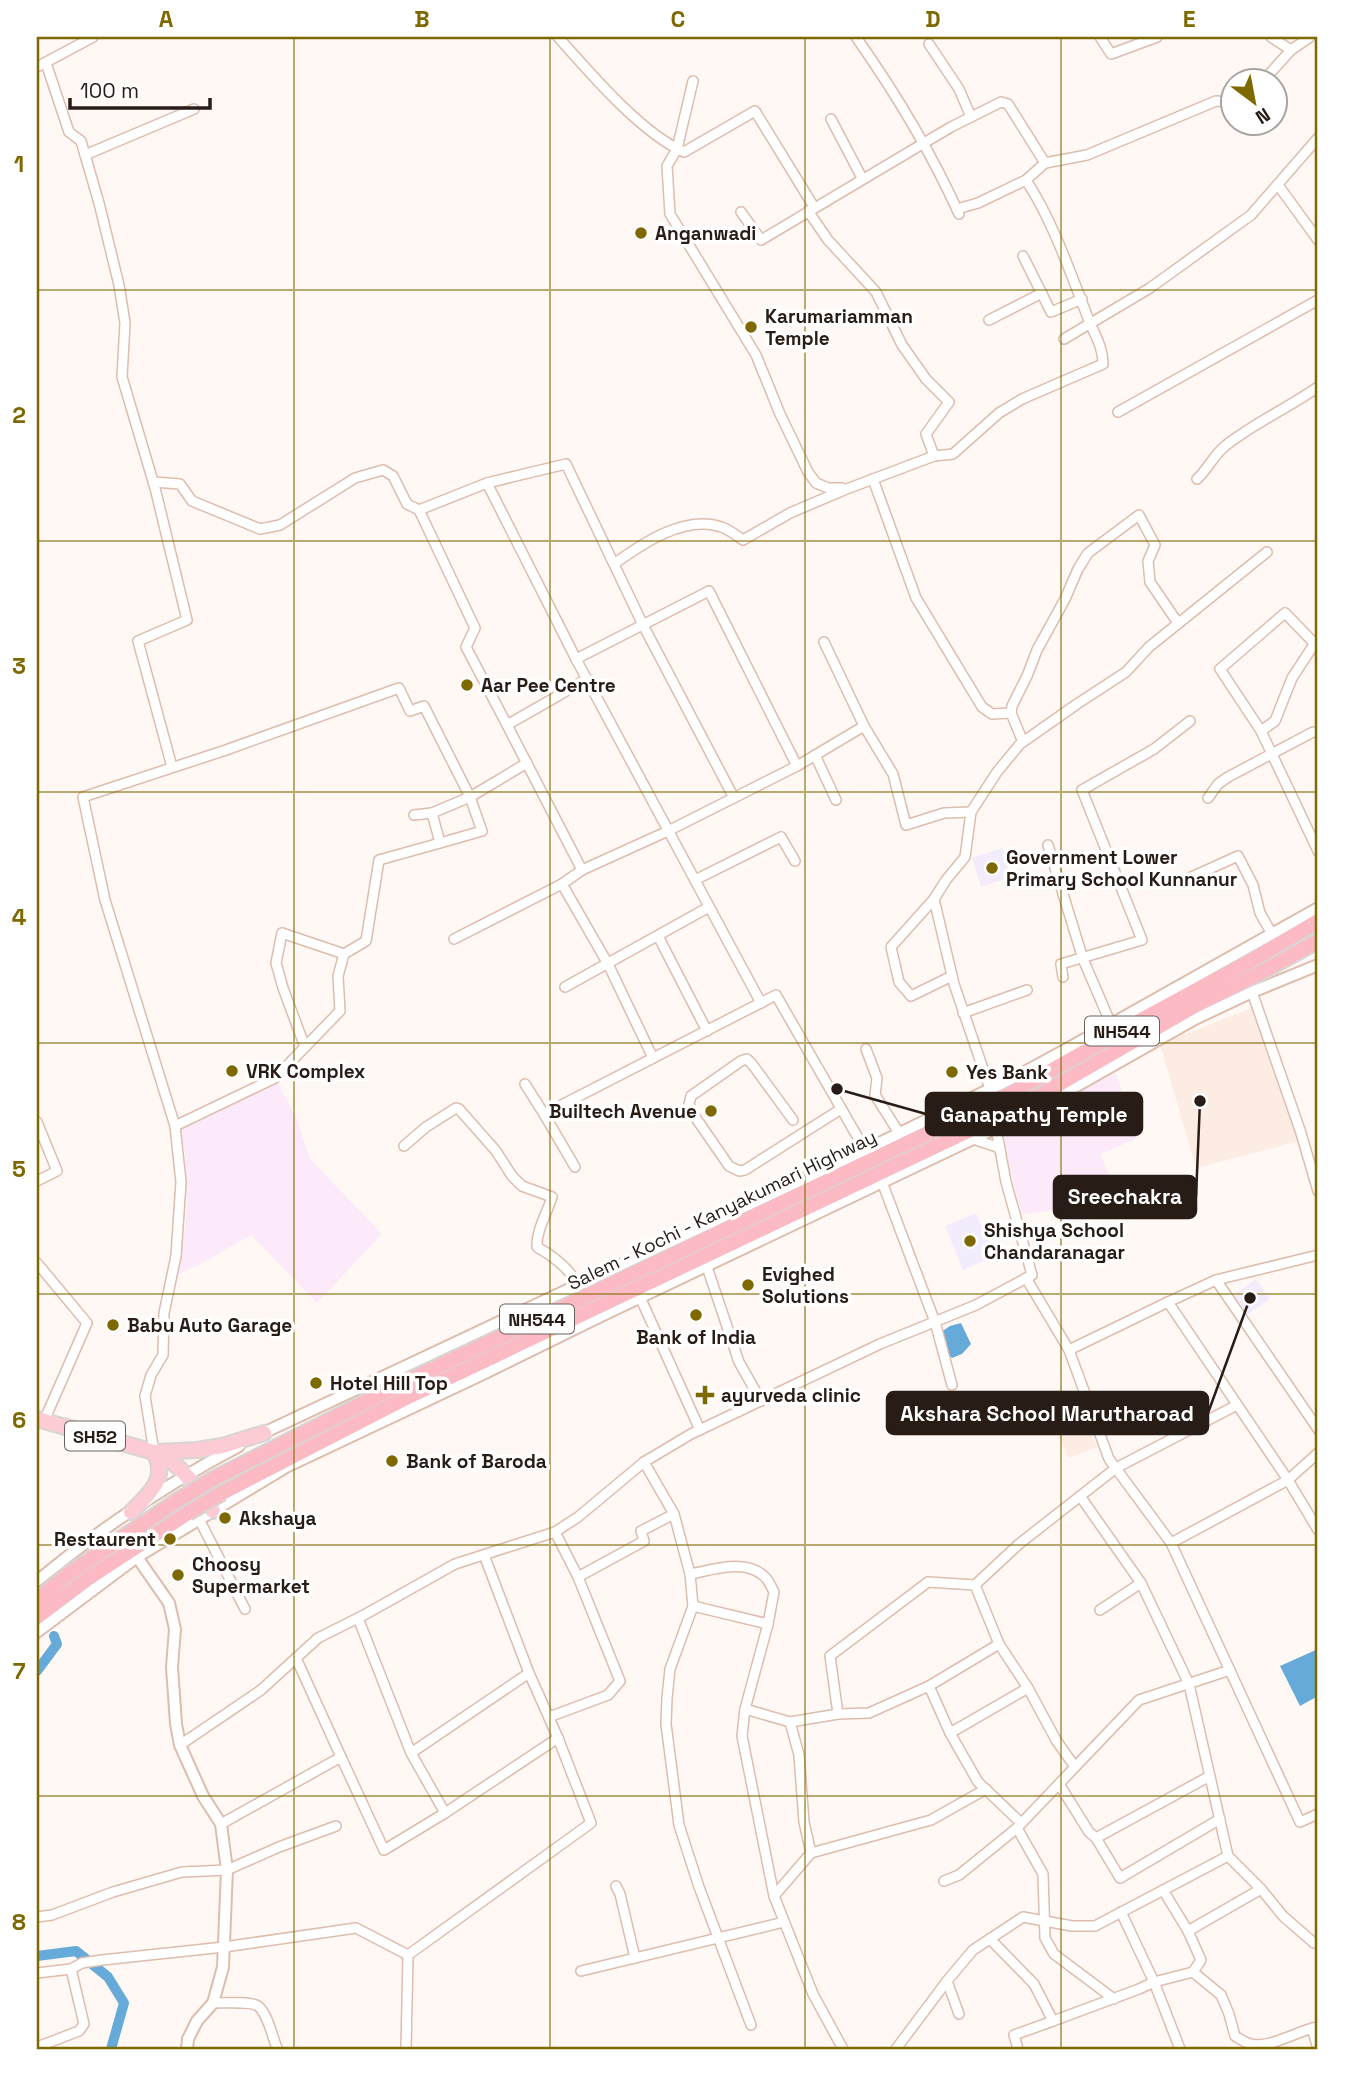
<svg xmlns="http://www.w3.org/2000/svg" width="1355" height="2086" font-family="'Space Grotesk',sans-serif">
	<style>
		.built { fill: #fdece4 }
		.industrial { fill: #fce9f9 }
		.education { fill: #f2ecfd }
		.water { fill: #66aad9 }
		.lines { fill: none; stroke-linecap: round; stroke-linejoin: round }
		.canal { stroke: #66aad9; stroke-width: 10 }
		.minor-casing { stroke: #ddbdad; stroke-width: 12 }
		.tertiary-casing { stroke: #ddbdad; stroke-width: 14 }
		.primary-casing { stroke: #d8d6d5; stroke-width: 18 }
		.trunk-casing { stroke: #d8d6d5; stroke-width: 18 }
		.minor { stroke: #fff; stroke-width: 9 }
		.tertiary { stroke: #fff; stroke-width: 10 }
		.primary { stroke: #fdcbd3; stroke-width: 14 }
		.trunk { stroke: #fcbac4; stroke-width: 14 }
		.trunk-bridge-casing { stroke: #d8d6d5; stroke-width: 18; stroke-linecap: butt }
		.trunk-bridge { stroke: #fcbac4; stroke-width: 14 }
		.grid { fill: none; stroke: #7e6800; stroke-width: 2; stroke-opacity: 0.55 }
		.poi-dot { fill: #7e6800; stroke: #fff; stroke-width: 2.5 }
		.labels { text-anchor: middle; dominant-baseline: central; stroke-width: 7; stroke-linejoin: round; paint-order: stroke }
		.shield { fill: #fff; stroke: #68605c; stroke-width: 2 }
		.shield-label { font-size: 18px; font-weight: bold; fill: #281c16 }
		.poi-label { font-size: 19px; font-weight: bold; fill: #281c16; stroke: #fff; text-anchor: start }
		.street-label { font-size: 19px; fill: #281c16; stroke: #fff }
		.leader { fill: none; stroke: #281c16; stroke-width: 2.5 }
		.callout-dot { fill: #281c16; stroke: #fff; stroke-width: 2.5 }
		.callout { fill: #281c16; stroke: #281c16; stroke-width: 2.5 }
		.callout-label { font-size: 21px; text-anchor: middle; font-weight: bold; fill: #fff }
		.neatline { fill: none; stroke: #7e6800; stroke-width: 2.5 }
		.grid-label { font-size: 23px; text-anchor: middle; font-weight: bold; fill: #7e6800 }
	</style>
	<rect width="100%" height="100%" fill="#fff8f4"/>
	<g class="built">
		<path d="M1252,1008L1300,1141L1196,1168L1160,1044Z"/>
		<path d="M1088,1429L1097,1447L1069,1458L1058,1437Z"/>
	</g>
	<g class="industrial">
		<path d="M1115,1073L1140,1137L1100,1154L1112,1181L1048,1211L1022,1214L1009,1167L1004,1132Z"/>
		<path d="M277,1082L297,1119L310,1159L382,1234L317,1303L251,1235L197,1266L177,1275L185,1230L187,1204L185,1153L179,1127L242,1096Z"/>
	</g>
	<g class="education">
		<path d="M1002,848L1011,877L981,887L972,858Z"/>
		<path d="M976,1213L995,1256L963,1270L945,1226Z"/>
		<path d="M1256,1279L1270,1299L1244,1317L1231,1297Z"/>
	</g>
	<g class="water">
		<path d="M961,1323L971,1344L962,1354L952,1358L947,1353L941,1332L950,1326Z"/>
		<path d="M1318,1649V1696L1300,1706L1280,1666Z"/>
	</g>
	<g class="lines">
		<g class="canal">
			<path d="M37,1671L57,1644L54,1636"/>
			<path d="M37,1956L76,1951L108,1977L124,2003L111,2049"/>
		</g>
		<g class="minor-casing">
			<g id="minor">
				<path d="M558,37C590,73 641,133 684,152L755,111L814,207"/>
				<path d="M856,37C894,91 932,154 959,214"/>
				<path d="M1100,37L1111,54L1157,37"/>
				<path d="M929,44L959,89L971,117"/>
				<path d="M1291,50L1310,37"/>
				<path d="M46,63L69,132L81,141L99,203L119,285L125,323L122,377L155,488L187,620L138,641L172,767"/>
				<path d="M37,67L93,37"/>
				<path d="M1264,80L1291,50L1271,37"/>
				<path d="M693,81L677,149L667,166L670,214L756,355L780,414L808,472L816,483L828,488H842"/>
				<path d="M831,119L862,178"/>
				<path d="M85,155L194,109"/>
				<path d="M1278,185L1318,240"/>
				<path d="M957,209L978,203L1026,180L1045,163"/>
				<path d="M741,212L761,240L951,127L1001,102L1008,104L1045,163L1087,155L1216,101L1232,102"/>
				<path d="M1023,256L1051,312L1082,299"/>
				<path d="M989,320L1042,293"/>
				<path d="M1064,339L1150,288L1251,215L1318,138"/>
				<path d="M1118,412L1318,300"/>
				<path d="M934,456L953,454L999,413L1022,399L1103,364C1103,348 1096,337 1090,323C1071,275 1054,223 1026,180"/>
				<path d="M873,479L916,598L982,707L992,714L1011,713"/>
				<path d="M1197,479C1208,469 1213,456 1225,446C1254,423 1288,408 1318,387"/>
				<path d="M153,482L180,484L192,501L260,529L280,525L355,478L383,470L393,476L407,504L419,510"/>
				<path d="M487,483L566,464L643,625L734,798"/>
				<path d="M614,564C643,543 687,513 724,528C731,531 737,536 743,540L790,513L844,490L934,456L926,434L949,402L926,379L902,345L876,292L828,240L808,211"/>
				<path d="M1318,647L1285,613L1220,669L1261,731L1318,851"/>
				<path d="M587,679L507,725L582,870L668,831L797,766L709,591L576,659L761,1003"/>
				<path d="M507,725L466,647L475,628L419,510L487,483L576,659"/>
				<path d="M864,726L893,774L906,825L944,813L971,812"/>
				<path d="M1261,731L1275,721L1292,678L1315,643"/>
				<path d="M1023,742L1011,713L1012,706L1027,676L1037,650L1065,599L1078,569L1088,553L1139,515L1155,545L1148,561L1150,582L1178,623"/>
				<path d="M815,755L836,800"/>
				<path d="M797,766L864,726L824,642"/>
				<path d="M1208,798L1218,784L1228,777L1313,732"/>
				<path d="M414,815L432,813"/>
				<path d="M1048,845L1083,959L1111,1024"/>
				<path d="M582,870L562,884L608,964L653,1058"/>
				<path d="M695,880L781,837L795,861"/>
				<path d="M1178,883L1238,856L1253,885L1260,913L1272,934"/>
				<path d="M934,899L891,947L899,982L911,996L952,976"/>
				<path d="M658,936L707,1031"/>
				<path d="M454,939L562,884"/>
				<path d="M1063,977L1061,964L1142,940L1082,790L1154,749L1190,721"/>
				<path d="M565,987L709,907"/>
				<path d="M1252,992L1300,1130L1318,1191"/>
				<path d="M963,1013L1027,990"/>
				<path d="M305,1047L283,988L276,963L282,933L344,954"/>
				<path d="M866,1049L877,1078L875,1095L899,1133"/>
				<path d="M525,1084L544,1114"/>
				<path d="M990,1089L954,984L934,899L946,880L965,857L971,812L997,772L1020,744L1077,704L1126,672L1149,647L1267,552"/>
				<path d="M793,1120L752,1064L747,1059L741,1061L691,1096L689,1104L691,1111L729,1166L739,1171L745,1170L841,1109"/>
				<path d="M37,1122L57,1171L37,1181"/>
				<path d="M175,1126L275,1078L340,1011L338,976L344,954L366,941L379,860L440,843L432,813L470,797L527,763"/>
				<path d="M973,1139L1000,1148"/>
				<path d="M404,1146L426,1127L456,1108L459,1109L496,1151L512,1176L522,1186L552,1197C547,1213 536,1231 537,1247C553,1256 569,1268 578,1285"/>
				<path d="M575,1167L544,1114L776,995L865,1150"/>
				<path d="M882,1182L935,1322L952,1385"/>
				<path d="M1318,1255L1216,1280L1168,1302L1288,1480L1318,1453"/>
				<path d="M37,1263L87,1323L44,1421"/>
				<path d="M707,1267L739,1362L761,1401"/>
				<path d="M1026,1278L1069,1350L1168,1302"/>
				<path d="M1216,1280L1318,1429"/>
				<path d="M640,1297L700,1430"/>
				<path d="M1069,1350L1109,1459L1171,1543L1288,1480L1318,1530"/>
				<path d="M154,1452L145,1396L151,1375L163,1355L164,1313L176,1256L181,1182L175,1126L105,900L83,797L226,750L399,688L410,711L424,706L470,797L482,831L440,843"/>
				<path d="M644,1462L674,1514L690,1574L693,1606"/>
				<path d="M199,1519L245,1609"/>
				<path d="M1171,1543L1300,1822L1318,1814"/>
				<path d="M690,1574C713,1570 745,1558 765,1577C769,1581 772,1588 774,1592L768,1624"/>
				<path d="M578,1577L644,1541L641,1531L674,1514"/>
				<path d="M1100,1610L1141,1583"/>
				<path d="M358,1618L411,1753L529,1673"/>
				<path d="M999,1644L929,1686L950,1733L978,1782L1021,1823"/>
				<path d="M296,1658L341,1757"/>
				<path d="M745,1709L742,1736L774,1896"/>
				<path d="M838,1714L869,1713L929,1686"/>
				<path d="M549,1717L608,1695L620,1681L578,1577L555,1532"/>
				<path d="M790,1722L799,1755L804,1822L811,1853L774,1896L813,1994L843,2049"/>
				<path d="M950,1733L1028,1688"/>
				<path d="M180,1745L261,1690L318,1638L364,1615L455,1564L555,1532L578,1517L644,1462L691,1434L880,1344L976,1305L1032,1275L1006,1182L996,1128"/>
				<path d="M411,1753L445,1813"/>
				<path d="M1075,1767L1139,1700L1230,1670"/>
				<path d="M1059,1784L1089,1832L1096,1838L1120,1878L1220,1819"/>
				<path d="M221,1824L341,1757L384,1850L445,1813L558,1738"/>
				<path d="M1017,1828L1043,1874L1045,1938L1054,1954L1114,1999"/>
				<path d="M1096,1838L1210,1776"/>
				<path d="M811,1853L931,1820L986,1789"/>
				<path d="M944,1881L959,1875L1017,1828L1075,1767L1056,1740L1028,1688L999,1644L975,1585"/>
				<path d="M616,1886L620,1894L635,1958"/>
				<path d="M1261,1889L1283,1916L1314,1943L1318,1944"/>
				<path d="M1121,1912L1154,1982L1193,1972L1201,1960L1188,1931L1163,1890"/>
				<path d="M37,1917L52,1915L113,1892L182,1872L227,1870L279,1847L336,1826"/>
				<path d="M1188,1931L1261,1889L1228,1856"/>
				<path d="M990,1939L1034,1984L1053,2021L1139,1989L1154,1982L1180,2049"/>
				<path d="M581,1971L784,1922"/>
				<path d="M1193,1972L1221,1995L1229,2014L1235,2036C1240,2039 1245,2043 1251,2044C1270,2049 1298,2030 1318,2027"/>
				<path d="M37,1973L71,1969L82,1963L102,1960L224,1947L356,1928L408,1955"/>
				<path d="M213,2003C223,2003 251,2001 258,2006C268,2014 272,2036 277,2048"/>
				<path d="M959,2014L947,1981L973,1950L1023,1917L1072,1926H1095L1228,1856L1189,1684L1141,1583L1080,1496"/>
				<path d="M751,2025L699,1887L679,1825L666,1724L667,1698L670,1669L693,1606L768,1624L745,1709L790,1722L838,1714L830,1656L928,1582L975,1585L1019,1544L1116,1468L1237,1405"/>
				<path d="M1312,2028L1318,2049"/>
				<path d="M37,2047L79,2031L84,2024L71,1969"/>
				<path d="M406,2049L408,1955L591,1823L558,1738L529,1673L484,1555"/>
				<path d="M896,2049L947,1981"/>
				<path d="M1018,2049L1014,2035L1053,2021"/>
			</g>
		</g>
		<g class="tertiary-casing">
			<g id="tertiary">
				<path d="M259,1435L865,1150L1019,1075L1067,1049L1318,908"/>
				<path d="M137,1557L169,1603L175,1629L172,1667L176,1724L180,1745L203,1796L221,1824L227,1870L223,1967L213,2003L197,2021L188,2039L187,2049"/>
				<path d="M37,1581C99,1530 168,1483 239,1446"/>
				<path d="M37,1632L137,1557L286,1467L483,1374L601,1316L996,1128L1045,1104L1195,1019L1252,992L1318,965"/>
			</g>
		</g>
		<g class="primary-casing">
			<g id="primary">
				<path d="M37,1419L154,1452C183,1464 195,1487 213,1511"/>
				<path d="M155,1452L197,1450L222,1446L264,1433"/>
				<path d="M131,1512C149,1494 169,1479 154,1452"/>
			</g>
		</g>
		<g class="trunk-casing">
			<g id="trunk">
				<path d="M213,1479L393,1388L1004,1097L1150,1015L1254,959L1318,921"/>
				<path d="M222,1493L404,1399L1023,1105L1198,1004L1262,972L1318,941"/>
				<path d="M37,1601L67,1575L178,1500"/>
				<path d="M37,1617L86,1580L188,1513"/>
			</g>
		</g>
		<use href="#minor" class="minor"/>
		<use href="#tertiary" class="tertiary"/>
		<use href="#primary" class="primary"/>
		<use href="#trunk" class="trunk"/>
		<g class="trunk-bridge-casing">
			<g id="trunk-bridge">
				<path d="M178,1500L213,1479"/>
				<path d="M188,1513L222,1493"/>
			</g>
		</g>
		<use href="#trunk-bridge" class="trunk-bridge"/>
	</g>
	<path class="grid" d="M294,37V2049M550,37V2049M805,37V2049M1061,37V2049M37,290H1318M37,541H1318M37,792H1318M37,1043H1318M37,1294H1318M37,1545H1318M37,1796H1318"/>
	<g class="poi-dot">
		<circle cx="641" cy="233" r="7"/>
		<circle cx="751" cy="327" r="7"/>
		<circle cx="467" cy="685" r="7"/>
		<circle cx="992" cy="868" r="7"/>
		<circle cx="232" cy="1071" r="7"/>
		<circle cx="952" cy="1072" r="7"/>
		<circle cx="711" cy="1111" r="7"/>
		<circle cx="970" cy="1241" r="7"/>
		<circle cx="748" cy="1285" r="7"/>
		<circle cx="696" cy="1315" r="7"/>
		<circle cx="113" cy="1325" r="7"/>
		<circle cx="316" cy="1383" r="7"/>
		<path d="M701.5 1384.5h7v7h7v7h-7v7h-7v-7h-7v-7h7z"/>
		<circle cx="392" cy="1461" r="7"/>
		<circle cx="225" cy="1518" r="7"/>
		<circle cx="170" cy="1539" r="7"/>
		<circle cx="178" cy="1575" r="7"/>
	</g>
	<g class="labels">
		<g class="shield">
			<rect x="1085" y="1016.5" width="74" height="29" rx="5"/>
			<rect x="500" y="1304.5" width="74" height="29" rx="5"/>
			<rect x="65" y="1421.5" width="60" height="29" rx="5"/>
		</g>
		<g class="shield-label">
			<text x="1122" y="1031">NH544</text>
			<text x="537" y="1319">NH544</text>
			<text x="95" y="1436">SH52</text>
		</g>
		<g class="poi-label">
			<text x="655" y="233">Anganwadi</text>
			<text x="765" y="316">Karumariamman<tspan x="765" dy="22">Temple</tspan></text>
			<text x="481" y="685">Aar Pee Centre</text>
			<text x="1006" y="857">Government Lower<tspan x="1006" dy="22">Primary School Kunnanur</tspan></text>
			<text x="246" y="1071">VRK Complex</text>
			<text x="966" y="1072">Yes Bank</text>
			<text x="697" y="1111" text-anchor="end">Builtech Avenue</text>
			<text x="984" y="1230">Shishya School<tspan x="984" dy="22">Chandaranagar</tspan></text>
			<text x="762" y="1274">Evighed<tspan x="762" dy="22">Solutions</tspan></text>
			<text x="127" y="1325">Babu Auto Garage</text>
			<text x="696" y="1337" text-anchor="middle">Bank of India</text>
			<text x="330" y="1383">Hotel Hill Top</text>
			<text x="721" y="1395">ayurveda clinic</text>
			<text x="406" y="1461">Bank of Baroda</text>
			<text x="239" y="1518">Akshaya</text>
			<text x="156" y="1539" text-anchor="end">Restaurent</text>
			<text x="192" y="1564">Choosy<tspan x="192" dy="22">Supermarket</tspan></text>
		</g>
		<g class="street-label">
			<text transform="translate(722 1210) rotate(-26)">Salem - Kochi - Kanyakumari Highway</text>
		</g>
	</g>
	<path class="leader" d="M837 1089L926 1114M1200 1101L1196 1197M1250 1298L1208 1413"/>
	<g class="callout-dot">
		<circle cx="837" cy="1089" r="7"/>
		<circle cx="1200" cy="1101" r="7"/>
		<circle cx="1250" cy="1298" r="7"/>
	</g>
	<g class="callout">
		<rect x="926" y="1093" width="216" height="42" rx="7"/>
		<rect x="1054" y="1176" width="142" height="42" rx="7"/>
		<rect x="887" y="1392" width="321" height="42" rx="7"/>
	</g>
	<g class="callout-label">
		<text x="1034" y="1122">Ganapathy Temple</text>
		<text x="1125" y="1204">Sreechakra</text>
		<text x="1047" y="1421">Akshara School Marutharoad</text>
	</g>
	<rect width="1355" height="2086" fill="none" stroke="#ffffff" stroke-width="77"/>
	<g transform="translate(1254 102) rotate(148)"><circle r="33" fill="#ffffff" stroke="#a9a4a2" stroke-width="2"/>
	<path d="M0-5L12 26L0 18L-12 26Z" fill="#7e6800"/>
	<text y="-10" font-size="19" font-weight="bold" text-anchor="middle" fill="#281c16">N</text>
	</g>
	<path d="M70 98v10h140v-10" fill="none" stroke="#281c16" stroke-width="3.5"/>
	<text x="80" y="98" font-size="21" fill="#281c16" stroke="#ffffff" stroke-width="5" paint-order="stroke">100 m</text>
	<rect x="38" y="38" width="1278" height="2010" class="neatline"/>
	<g class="grid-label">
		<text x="166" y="27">A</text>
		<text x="422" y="27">B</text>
		<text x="678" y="27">C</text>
		<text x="933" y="27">D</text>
		<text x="1189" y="27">E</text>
		<text x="19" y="172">1</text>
		<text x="19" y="423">2</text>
		<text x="19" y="674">3</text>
		<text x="19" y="925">4</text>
		<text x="19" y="1177">5</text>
		<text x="19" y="1428">6</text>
		<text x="19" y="1679">7</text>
		<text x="19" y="1930">8</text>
	</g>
</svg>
